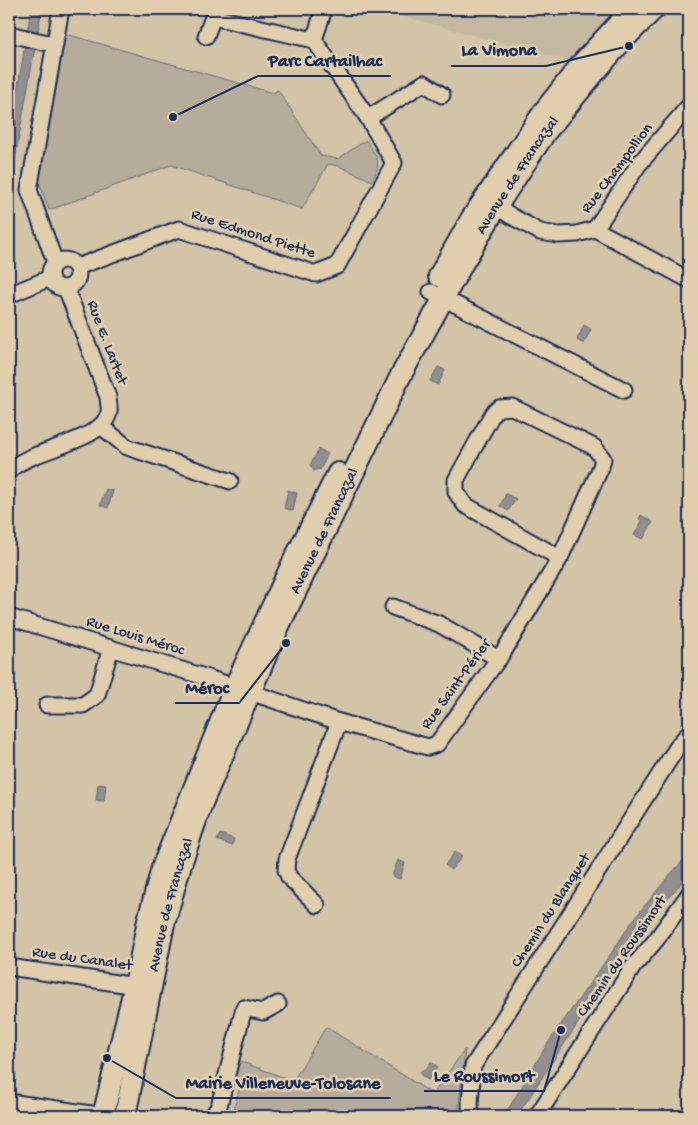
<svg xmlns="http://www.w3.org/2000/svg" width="698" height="1125" font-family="'Gochi Hand',sans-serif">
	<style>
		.built { fill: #c5b8a1 }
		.green { fill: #b5ac9b; stroke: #686e7c }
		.water { fill: #928f8e; stroke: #62697b }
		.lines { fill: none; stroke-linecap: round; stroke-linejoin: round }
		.street-casing { stroke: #1b2f5e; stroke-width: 19 }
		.secondary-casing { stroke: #1b2f5e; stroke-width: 24 }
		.street { stroke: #e0ceac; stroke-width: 15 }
		.secondary { stroke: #e0ceac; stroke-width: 20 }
		.labels { text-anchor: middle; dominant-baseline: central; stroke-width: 5; stroke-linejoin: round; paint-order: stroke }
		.street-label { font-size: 16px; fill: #1b2f5e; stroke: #e0ceac }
		.leader { fill: none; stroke: #1b2f5e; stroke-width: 2 }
		.callout-dot { fill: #1b2f5e; stroke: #e0ceac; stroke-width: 2 }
		.callout-label { font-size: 18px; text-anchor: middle; font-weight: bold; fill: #1b2f5e; stroke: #e0ceac; stroke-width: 5; stroke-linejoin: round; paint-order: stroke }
	</style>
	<rect width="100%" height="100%" fill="#d4c4a7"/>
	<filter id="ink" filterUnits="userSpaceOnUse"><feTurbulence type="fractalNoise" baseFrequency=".02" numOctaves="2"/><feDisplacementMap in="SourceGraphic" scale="10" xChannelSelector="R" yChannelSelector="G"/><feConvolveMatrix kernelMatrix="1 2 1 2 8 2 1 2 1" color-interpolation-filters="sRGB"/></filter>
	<g filter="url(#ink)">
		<path class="built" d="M377,9H618L568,61Z"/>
		<g class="green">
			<path d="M66,34L273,93L278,90L321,156L338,159L366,140C378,159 382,160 372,181L339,166L328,164L302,209L171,165L49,210L39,182Z"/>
			<path d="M326,1027L433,1094L465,1049L458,1116H220L223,1111L233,1113L241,1083L232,1080L237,1060L293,1081Z"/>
		</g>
		<g class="water">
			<path d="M31,9H42L9,192V154L17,92Z"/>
			<path d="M584,325L591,329L584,344L577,340Z"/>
			<path d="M438,367L445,370L438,385L430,381Z"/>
			<path d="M319,449L328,454L320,470L318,469L314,471L310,465Z"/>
			<path d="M106,489L113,491L108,508L100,505Z"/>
			<path d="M288,490L297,493L293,511L284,508Z"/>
			<path d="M506,494L516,499L508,511L500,506Z"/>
			<path d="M641,515L653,522L643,539L634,535L642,521L639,519Z"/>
			<path d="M98,784L106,785L104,801L96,800Z"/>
			<path d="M220,834L234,839L232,846L217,840Z"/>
			<path d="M455,852L462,857L451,870L445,865Z"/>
			<path d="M689,854V874L656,912L619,963L558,1053L517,1116H504L548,1043L614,949L631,923L667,878Z"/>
			<path d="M398,860L405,863L400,879L392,876Z"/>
			<path d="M431,1062L438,1067L428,1080L421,1075L420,1073L422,1070H425Z"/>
		</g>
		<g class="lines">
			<g class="street-casing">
				<g id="street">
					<path d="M9,34C24,37 39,42 55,44"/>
					<path d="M206,36L213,17L314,40"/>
					<path d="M368,118L424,83L442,95"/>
					<path d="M488,200L511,216L540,232L558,235L577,234L595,229L639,164L689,106"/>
					<path d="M595,229L689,280"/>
					<circle cx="64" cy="274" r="14"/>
					<path d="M55,262L29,190L61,9"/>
					<path d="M77,267L179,229L316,274L337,266L394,163L368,118L314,40L324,9"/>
					<path d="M431,292L624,390"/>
					<path d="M9,295L50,278"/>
					<path d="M102,427L127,447L230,481"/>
					<path d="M9,471C29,449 104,442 109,412C110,408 108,402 108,397L66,288"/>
					<path d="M393,607L439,624L499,659"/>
					<path d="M9,617L208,678L339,722L428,747L437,744L504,651L560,558L601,467L603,459L594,447L512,407L499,408L493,413L456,480V492L465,505L560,558"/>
					<path d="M47,705H83L97,695L111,648"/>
					<path d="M317,905L289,877L286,870L287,859L339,722"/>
					<path d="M9,967L143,987"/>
					<path d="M9,1102L105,1116"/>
					<path d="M213,1116L219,1106L244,1008L263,1012L278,1004"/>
					<path d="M471,1116L470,1103L473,1066L680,743L689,733"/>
					<path d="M537,1116L633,967L656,940L689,894"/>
				</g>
			</g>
			<g class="secondary-casing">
				<g id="secondary">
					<path d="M439,276L471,219L545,110L583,62L632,9"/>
					<path d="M103,1116L135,985L148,920L162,868L234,688L293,562L338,473"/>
					<path id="s1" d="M125,1116L164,924L181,864L202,803L279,626L401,375L463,263L497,206L545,133L596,71L622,41L654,9"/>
				</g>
			</g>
			<use href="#street" class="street"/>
			<use href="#secondary" class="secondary"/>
		</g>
	</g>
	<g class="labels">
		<g class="street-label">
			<text transform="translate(618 169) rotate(-53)">Rue Champollion</text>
			<text stroke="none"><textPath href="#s1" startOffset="1026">Avenue de Francazal</textPath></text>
			<text transform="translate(253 235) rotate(18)">Rue Edmond Piette</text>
			<text transform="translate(106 343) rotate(69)">Rue E. Lartet</text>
			<text stroke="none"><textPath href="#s1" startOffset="621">Avenue de Francazal</textPath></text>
			<text transform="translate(135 637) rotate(17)">Rue Louis Méroc</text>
			<text transform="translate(457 685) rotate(-54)">Rue Saint-Périer</text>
			<text stroke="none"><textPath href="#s1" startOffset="216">Avenue de Francazal</textPath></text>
			<text transform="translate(552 911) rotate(-57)">Chemin du Blanquet</text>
			<text transform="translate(623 957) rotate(-55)">Chemin du Roussimort</text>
			<text transform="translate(82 960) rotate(8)">Rue du Canalet</text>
		</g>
	</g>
	<path class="leader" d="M629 46L546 66H451M173 117L258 76H391M286 643L239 703H175M561 1030L544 1091H424M107 1058L176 1098H391"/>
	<g class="callout-dot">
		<circle cx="629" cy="46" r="5"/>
		<circle cx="173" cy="117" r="5"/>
		<circle cx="286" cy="643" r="5"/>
		<circle cx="561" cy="1030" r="5"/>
		<circle cx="107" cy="1058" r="5"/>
	</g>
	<g class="callout-label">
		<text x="499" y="55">La Vimona</text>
		<text x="325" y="66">Parc Cartailhac</text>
		<text x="207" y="693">Méroc</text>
		<text x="484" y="1081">Le Roussimort</text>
		<text x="283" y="1088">Mairie Villeneuve-Tolosane</text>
	</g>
	<rect width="698" height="1125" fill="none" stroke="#e0ceac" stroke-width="30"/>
	<rect x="15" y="15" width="668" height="1095" fill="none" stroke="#1b2f5e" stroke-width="2" filter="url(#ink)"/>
</svg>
